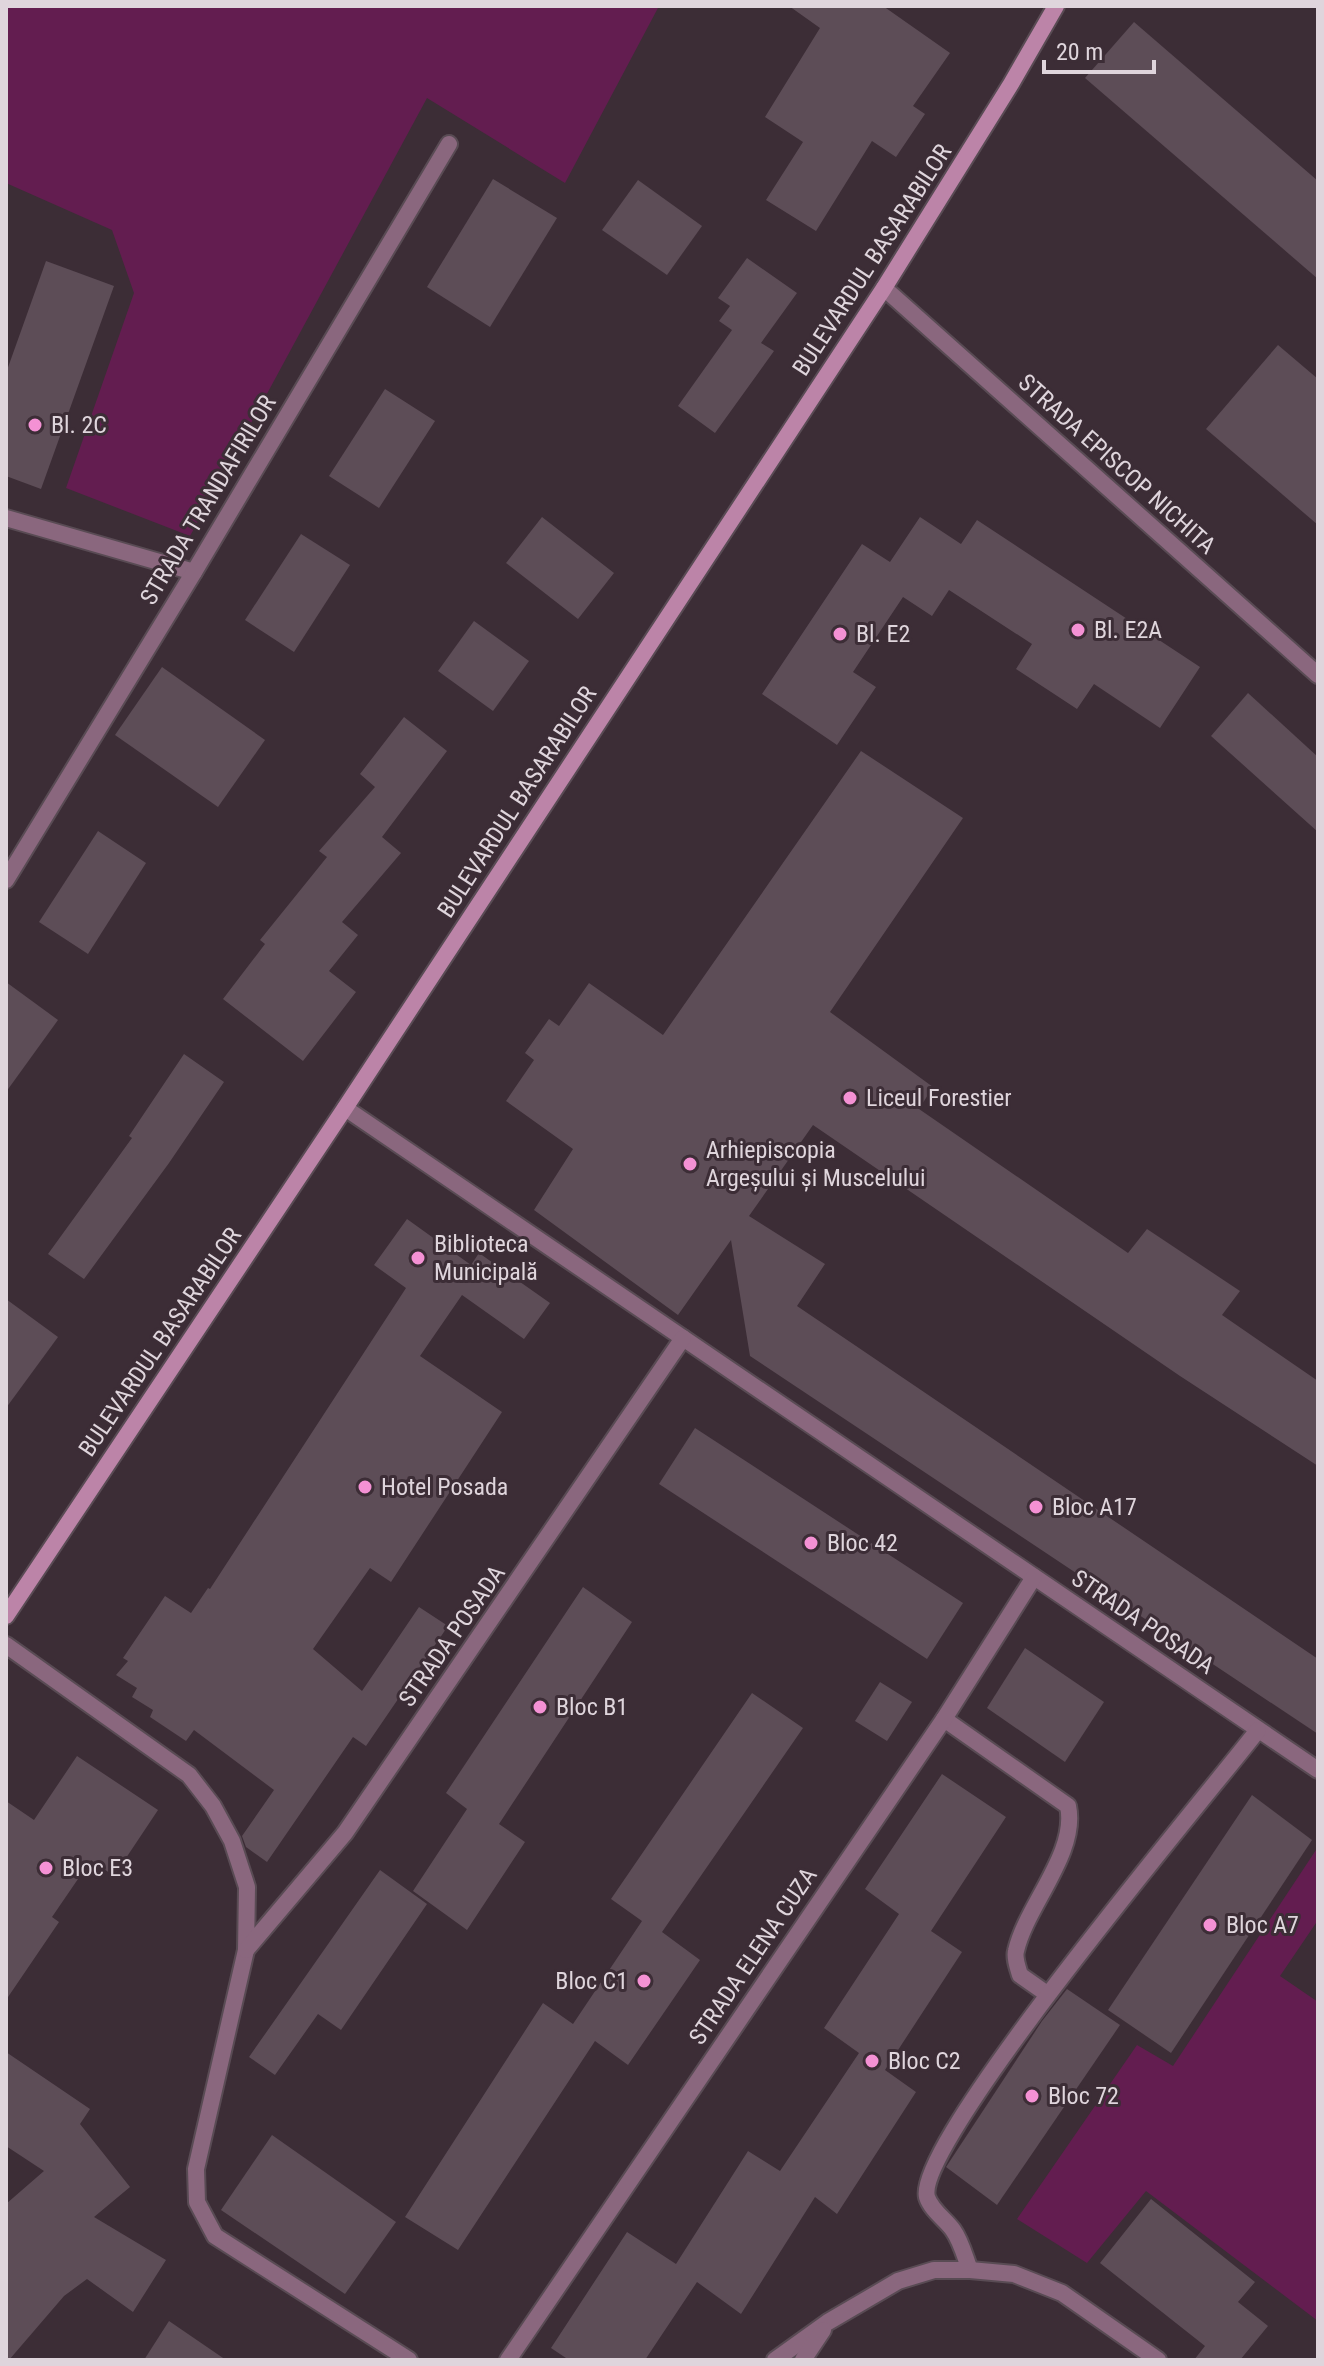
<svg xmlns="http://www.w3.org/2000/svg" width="1324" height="2366" font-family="'Roboto Condensed',sans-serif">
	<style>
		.green { fill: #631d50 }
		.building { fill: #5d4d57 }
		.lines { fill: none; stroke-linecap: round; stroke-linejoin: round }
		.street-casing { stroke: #594b54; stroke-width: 20 }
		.secondary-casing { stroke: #594b54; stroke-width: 20 }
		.street { stroke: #8a677e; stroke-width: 16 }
		.secondary { stroke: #bc84a8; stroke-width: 16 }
		.poi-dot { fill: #f491d4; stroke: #3c2d36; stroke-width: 3 }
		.labels { text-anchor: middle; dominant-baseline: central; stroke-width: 6; stroke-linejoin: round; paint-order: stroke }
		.street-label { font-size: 24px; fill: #dfd5dc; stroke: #3c2d36 }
		.poi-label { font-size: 24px; fill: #dfd5dc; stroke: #3c2d36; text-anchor: start }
	</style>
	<rect width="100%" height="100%" fill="#3c2d36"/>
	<g class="green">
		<path d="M6,6H659L565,183L427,98L190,536L66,488L134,293L112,230L6,183Z"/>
		<path d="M1318,1847V1920L1280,1976L1318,2002V2321L1146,2191L1087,2263L1017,2219L1137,2045L1173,2066Z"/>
	</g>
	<g class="building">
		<path d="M789,6H883L950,53L913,106L925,114L896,157L872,141L816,231L766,200L803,142L765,117L820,28Z"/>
		<path d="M1134,22L1318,181V279L1085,78Z"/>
		<path d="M493,179L557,218L490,327L427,287Z"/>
		<path d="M638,180L702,226L667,275L602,230Z"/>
		<path d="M747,258L797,293L761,343L774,351L715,433L678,406L732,330L719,321L730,306L718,298Z"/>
		<path d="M46,261L114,286L41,489L6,476V373Z"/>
		<path d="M1278,345L1318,379V525L1206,429Z"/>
		<path d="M385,389L435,421L379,508L329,476Z"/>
		<path d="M542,517L614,573L578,619L506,563Z"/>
		<path d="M920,517L961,544L977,520L1200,667L1160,728L1094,684L1077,709L1016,669L1032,644L949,590L932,616L903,597L853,672L876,687L837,745L762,694L862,544L890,562Z"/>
		<path d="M301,534L350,565L294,652L245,620Z"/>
		<path d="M474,621L529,661L493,711L438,671Z"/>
		<path d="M162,667L265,740L218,807L115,735Z"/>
		<path d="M1248,693L1318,757V832L1211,736Z"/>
		<path d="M404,717L447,751L382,837L401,853L342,922L358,935L329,971L356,992L303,1061L223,999L265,944L260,940L327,857L319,851L375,787L360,774Z"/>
		<path d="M861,751L963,818L830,1012L933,1087L919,1109L1128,1253L1147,1229L1240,1291L1222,1315L1318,1381V1466L1180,1376L813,1125L749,1216L825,1264L797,1306L1318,1659V1734L750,1356L731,1240L678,1315L534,1210L573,1149L506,1101L534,1060L525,1053L549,1019L559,1026L589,983L663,1035Z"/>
		<path d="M98,831L146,863L88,954L39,922Z"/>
		<path d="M6,982L58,1020L6,1092Z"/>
		<path d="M184,1054L224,1082L169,1163L84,1279L48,1254L132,1138L129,1136Z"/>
		<path d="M407,1219L471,1265L479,1253L550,1303L524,1339L462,1295L420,1356L502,1412L391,1582L370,1568L313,1649L362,1691L419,1607L448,1626L366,1746L353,1737L267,1862L246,1847L242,1836L274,1790L194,1730L186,1741L150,1717L153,1710L132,1697L137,1688L116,1675L128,1661L123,1658L165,1596L191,1613L208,1588L210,1589L406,1288L374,1265Z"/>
		<path d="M6,1299L58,1337L6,1408Z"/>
		<path d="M695,1428L963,1603L927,1659L659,1484Z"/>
		<path d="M583,1587L632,1622L499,1824L525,1842L467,1930L413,1891L467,1809L446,1793Z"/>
		<path d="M1025,1648L1104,1702L1065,1762L987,1708Z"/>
		<path d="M880,1682L912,1702L887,1741L855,1721Z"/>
		<path d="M752,1693L803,1728L662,1932L700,1960L628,2065L595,2041L458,2250L405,2217L543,2003L573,2024L642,1921L611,1899Z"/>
		<path d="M77,1756L158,1810L114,1876L91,1860L52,1917L59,1922L6,2000V1801L34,1820Z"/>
		<path d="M942,1774L1006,1817L931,1931L962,1952L885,2070L916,2092L837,2214L815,2197L741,2314L697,2282L645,2360H569L551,2348L627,2232L676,2264L748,2151L780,2171L859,2053L824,2028L899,1914L865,1889Z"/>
		<path d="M1252,1795L1312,1840L1171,2053L1108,2010Z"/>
		<path d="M380,1870L427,1904L341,2030L318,2014L275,2075L249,2057Z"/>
		<path d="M1067,1989L1120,2025L997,2205L946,2167L1042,2021Z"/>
		<path d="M6,2052L90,2109L80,2124L130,2187L94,2217L166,2260L133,2312L87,2279L64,2296L9,2360H6V2204L44,2171L6,2146Z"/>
		<path d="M272,2135L396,2222L345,2294L221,2210Z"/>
		<path d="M1151,2199L1255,2282L1238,2302L1268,2326L1240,2360H1194L1205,2346L1100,2263Z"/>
		<path d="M169,2321L226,2360H144Z"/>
	</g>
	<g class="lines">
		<g class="street-casing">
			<g id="street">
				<path d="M884,288L1318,675"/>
				<path d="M6,518L194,572"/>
				<path d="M6,880L194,572L449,144"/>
				<path d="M345,1108L1318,1770"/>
				<path d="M6,1645L189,1775L213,1806L232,1841L247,1887L246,1950L196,2169L197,2202L215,2236L409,2360"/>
				<path d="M944,1719L1068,1806C1078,1853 1026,1906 1016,1951C1014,1958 1018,1968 1020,1975L1047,1994"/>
				<path d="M246,1950L345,1833L683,1338"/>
				<path d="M970,2270C965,2257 961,2241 953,2230C946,2220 931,2210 927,2197C913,2144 1211,1791 1258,1730"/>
				<path d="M508,2360L944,1719L1034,1577"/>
				<path d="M775,2360L828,2322L898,2281L934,2270H970L1014,2274L1062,2293L1158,2360"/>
				<path d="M803,2360L823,2330"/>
			</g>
		</g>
		<g class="secondary-casing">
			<path id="secondary" d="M6,1616L345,1108L884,288L1011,84L1056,6"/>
		</g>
		<use href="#street" class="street"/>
		<use href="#secondary" class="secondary"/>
	</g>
	<g class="poi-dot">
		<circle cx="35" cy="425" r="8"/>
		<circle cx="1078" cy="630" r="8"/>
		<circle cx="840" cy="634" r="8"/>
		<circle cx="850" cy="1098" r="8"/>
		<circle cx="690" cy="1164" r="8"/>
		<circle cx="418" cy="1258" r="8"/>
		<circle cx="365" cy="1487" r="8"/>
		<circle cx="1036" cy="1507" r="8"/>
		<circle cx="811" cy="1543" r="8"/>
		<circle cx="540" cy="1707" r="8"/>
		<circle cx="46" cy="1868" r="8"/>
		<circle cx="1210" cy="1925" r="8"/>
		<circle cx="644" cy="1981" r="8"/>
		<circle cx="872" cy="2061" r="8"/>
		<circle cx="1032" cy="2096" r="8"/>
	</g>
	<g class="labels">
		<g class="street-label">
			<text transform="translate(872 260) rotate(-57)">BULEVARDUL BASARABILOR</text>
			<text transform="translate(1117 464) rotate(42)">STRADA EPISCOP NICHITA</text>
			<text transform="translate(208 500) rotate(-59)">STRADA TRANDAFIRILOR</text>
			<text transform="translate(517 802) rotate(-57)">BULEVARDUL BASARABILOR</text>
			<text transform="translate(160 1342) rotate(-56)">BULEVARDUL BASARABILOR</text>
			<text transform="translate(1143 1622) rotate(34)">STRADA POSADA</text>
			<text transform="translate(452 1636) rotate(-55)">STRADA POSADA</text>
			<text transform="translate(753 1956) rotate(-56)">STRADA ELENA CUZA</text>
		</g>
		<g class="poi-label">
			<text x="51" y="425">Bl. 2C</text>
			<text x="1094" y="630">Bl. E2A</text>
			<text x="856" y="634">Bl. E2</text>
			<text x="866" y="1098">Liceul Forestier</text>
			<text x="706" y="1150">Arhiepiscopia<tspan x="706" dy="28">Argeșului și Muscelului</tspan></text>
			<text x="434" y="1244">Biblioteca<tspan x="434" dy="28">Municipală</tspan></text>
			<text x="381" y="1487">Hotel Posada</text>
			<text x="1052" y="1507">Bloc A17</text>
			<text x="827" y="1543">Bloc 42</text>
			<text x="556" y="1707">Bloc B1</text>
			<text x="62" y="1868">Bloc E3</text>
			<text x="1226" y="1925">Bloc A7</text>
			<text x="628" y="1981" text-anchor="end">Bloc C1</text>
			<text x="888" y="2061">Bloc C2</text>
			<text x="1048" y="2096">Bloc 72</text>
		</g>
	</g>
	<rect width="1324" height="2366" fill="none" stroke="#dfd5dc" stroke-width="16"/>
	<path d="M1044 60v12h110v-12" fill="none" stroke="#dfd5dc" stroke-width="4"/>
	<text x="1056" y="60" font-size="24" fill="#dfd5dc" stroke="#3c2d36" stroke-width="6" paint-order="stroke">20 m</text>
</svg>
